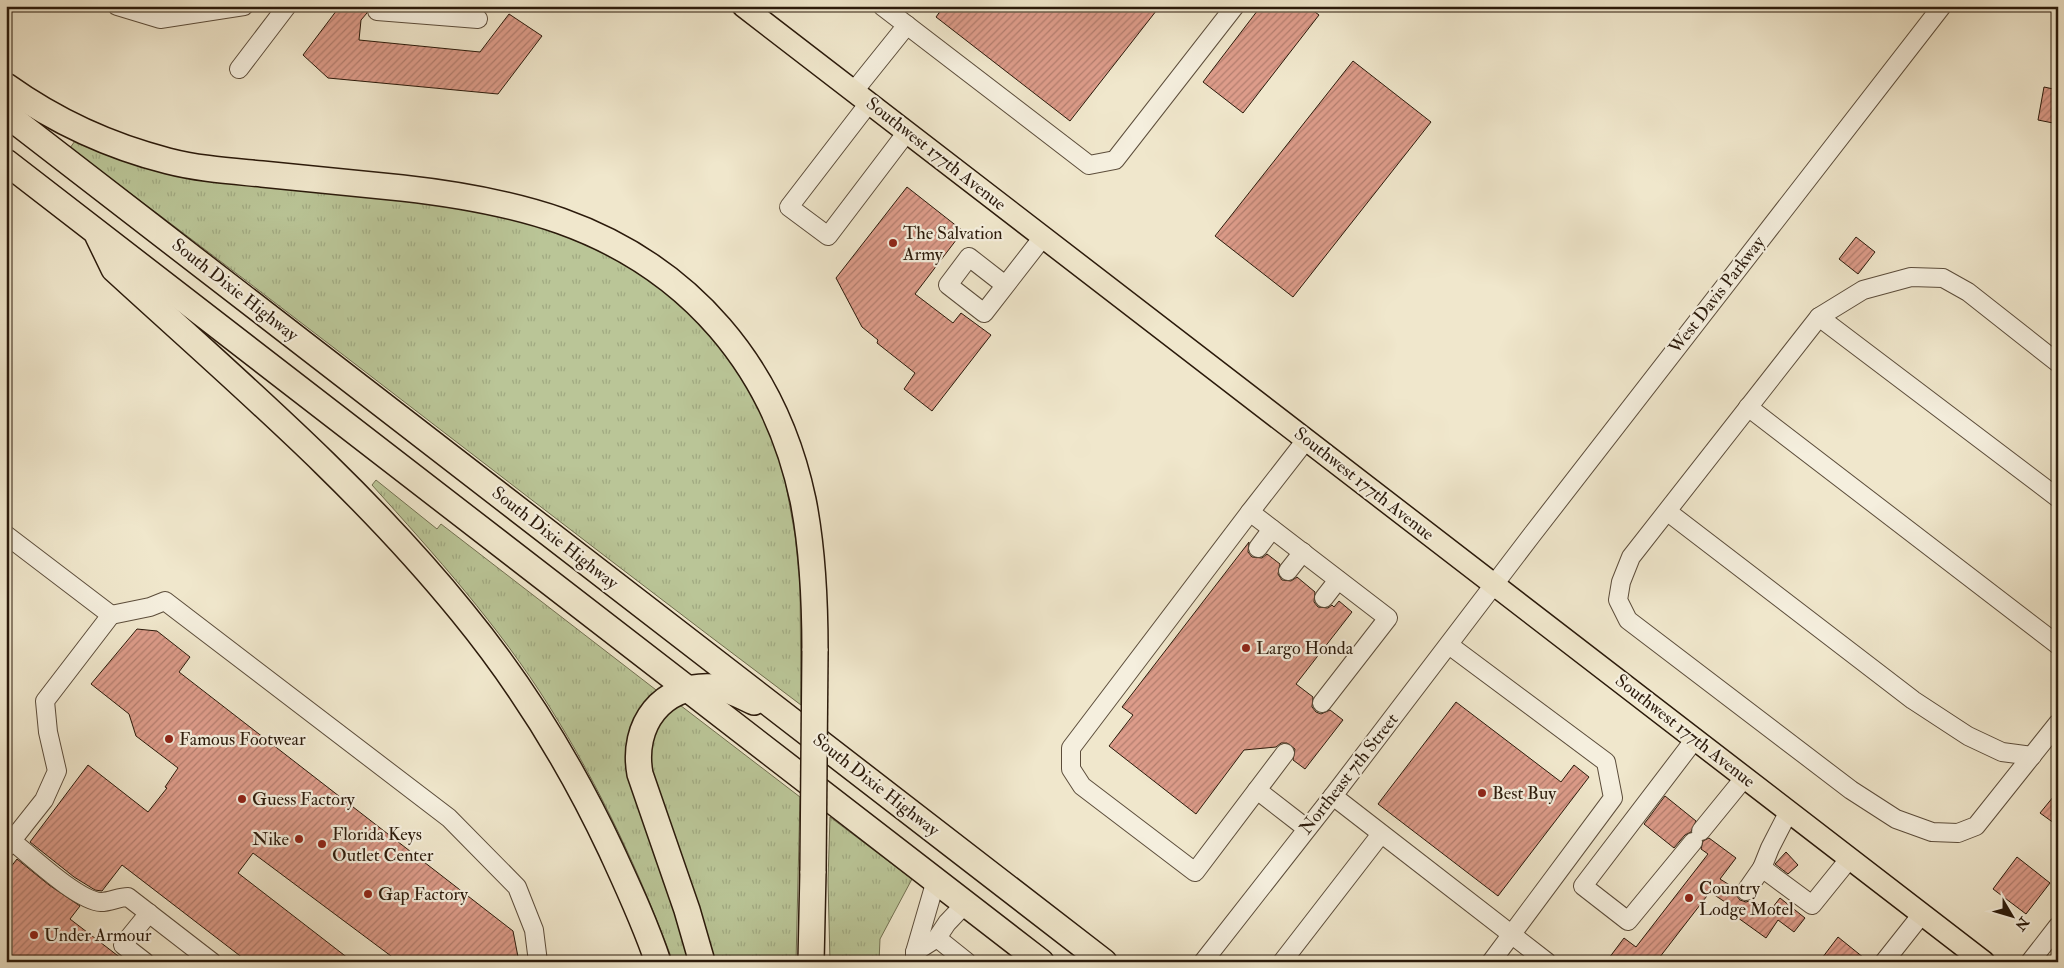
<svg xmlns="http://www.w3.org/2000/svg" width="2064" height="968" font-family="'IM FELL Double Pica',serif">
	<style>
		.grass { fill: url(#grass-tufts); stroke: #727051 }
		.building { fill: url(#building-hatch); stroke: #2b1a0b }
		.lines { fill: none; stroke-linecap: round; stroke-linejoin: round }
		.minor-casing { stroke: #5c4d3b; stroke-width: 20 }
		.major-casing { stroke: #2b1a0b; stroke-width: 24 }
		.highway-casing { stroke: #2b1a0b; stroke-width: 28 }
		.minor { stroke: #f5efde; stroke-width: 18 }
		.major { stroke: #f0e7cc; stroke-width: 21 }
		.highway { stroke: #f0e7cc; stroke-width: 25 }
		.highway-bridge-casing { stroke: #2b1a0b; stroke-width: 28; stroke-linecap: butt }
		.highway-bridge { stroke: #f0e7cc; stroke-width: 25 }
		.poi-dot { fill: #8f2418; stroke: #f5efde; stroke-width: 2 }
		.labels { text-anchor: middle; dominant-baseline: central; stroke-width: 4.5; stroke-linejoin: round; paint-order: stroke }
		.street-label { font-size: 18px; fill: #2b1a0b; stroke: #f5efde }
		.poi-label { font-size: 18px; fill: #2b1a0b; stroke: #f5efde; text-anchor: start }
	</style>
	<defs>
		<pattern id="grass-tufts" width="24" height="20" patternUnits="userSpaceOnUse" patternTransform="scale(1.25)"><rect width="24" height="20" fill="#bac597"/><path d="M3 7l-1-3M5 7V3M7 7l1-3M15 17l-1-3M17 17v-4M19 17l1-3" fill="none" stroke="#a0a981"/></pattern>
		<pattern id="building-hatch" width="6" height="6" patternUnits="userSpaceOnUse" patternTransform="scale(1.25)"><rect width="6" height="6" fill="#dd9c8a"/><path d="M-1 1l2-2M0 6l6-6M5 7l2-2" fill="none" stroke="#b37e6f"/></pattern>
	</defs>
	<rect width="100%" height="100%" fill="#f0e7cc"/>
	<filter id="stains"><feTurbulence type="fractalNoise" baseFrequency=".004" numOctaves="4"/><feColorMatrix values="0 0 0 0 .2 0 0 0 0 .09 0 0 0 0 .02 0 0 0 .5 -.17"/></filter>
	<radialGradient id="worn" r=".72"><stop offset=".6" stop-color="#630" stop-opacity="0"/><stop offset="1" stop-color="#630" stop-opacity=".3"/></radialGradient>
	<g class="grass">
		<path d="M77,138L453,203L567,232L663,287L730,355L766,420L784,474L795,535L800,583L801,705C556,521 316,331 70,148Z"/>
		<path d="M376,480L437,529L441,524L660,693C648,707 630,723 627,743C622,781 646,820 658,856C670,891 679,926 690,962H673C640,873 600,787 549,706C499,626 435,555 372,485Z"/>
		<path d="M676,702L800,797L796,962H708L648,774L652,731Z"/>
		<path d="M830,817L912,879L880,939L879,962H830L828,881Z"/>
	</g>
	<g class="building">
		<path d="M340,6H368L367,13L361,20L359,40L480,52L509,14L542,36L498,94L328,78L303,55Z"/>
		<path d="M944,6H1160L1070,121L936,17Z"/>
		<path d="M1261,6H1307L1319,15L1243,113L1203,82Z"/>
		<path d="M1353,61L1431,122L1293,297L1215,236Z"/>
		<path d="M2044,87L2058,90V124L2038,120Z"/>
		<path d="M907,187L963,231L915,294L953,323L961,313L991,335L932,411L904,389L915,373L877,343L878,340L862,327L836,278Z"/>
		<path d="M1856,237L1875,252L1858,274L1839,259Z"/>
		<path d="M1249,542L1248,552L1252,557L1262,558L1267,554L1280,564L1278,574L1282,580L1291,581L1297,577L1315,592L1314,602L1318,607L1328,608L1332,605L1334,607L1339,601L1352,612L1296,684L1313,697L1312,707L1316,712L1321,714L1330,710L1343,720L1305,769L1293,760L1295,749L1287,743H1281L1276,747L1244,750L1196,814L1109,746L1133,715L1122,707Z"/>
		<path d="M137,629L157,631L190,657L179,672L513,931L519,962H399L253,853L238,873L353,962H248L122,865L102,891L95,890L74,877L30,842L88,765L148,812L167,788L165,787L178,768L136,736L129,714L91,684Z"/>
		<path d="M1456,702L1561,782L1574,765L1589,777L1498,896L1378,804Z"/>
		<path d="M2058,791V826L2040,813Z"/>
		<path d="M1665,796L1696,821L1691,832L1685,835L1674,848L1644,824Z"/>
		<path d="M1709,838L1736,858L1720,879L1736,889V895L1740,900L1746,902L1752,900L1769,912L1780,898L1805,918L1794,932L1778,920L1766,938L1734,915L1737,910L1710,892L1656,962H1606L1624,938L1636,947L1708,854L1701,849L1703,841Z"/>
		<path d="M1786,852L1798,865L1788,874L1775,864Z"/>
		<path d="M2017,857L2050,883L2026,914L1993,889Z"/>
		<path d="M17,859L49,885L80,906L70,919L126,962H6V873Z"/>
		<path d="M1838,937L1869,962H1819Z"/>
	</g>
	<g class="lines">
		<g class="minor-casing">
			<g id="minor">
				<path d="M117,6L160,19L244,6"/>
				<path d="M381,6L377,11L478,19L462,6"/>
				<path d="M882,6L1089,165L1115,160L1235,6"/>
				<path d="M239,69L287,6"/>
				<path d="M854,91L907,25"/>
				<path d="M869,103L789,207L828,236L907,132"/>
				<path d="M1005,285L969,257L948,285L984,313L1043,237"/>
				<path d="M1819,317L2058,498"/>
				<path d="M2058,363L1968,292L1943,278L1911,277L1863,290L1819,317L1631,557L1621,582L1618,600L1628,620L1851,790L1896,819L1932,832L1958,833L1976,826L2058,723"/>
				<path d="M1748,407L2058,645"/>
				<path d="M1250,512L1306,440"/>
				<path d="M1668,512L1913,700L1968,736L2002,752L2032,756"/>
				<path d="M6,535L111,615L45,701L48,732L57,771L44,800L6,848"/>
				<path d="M1258,548L1272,529"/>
				<path d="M1288,571L1303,552"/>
				<path d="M1324,598L1338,580"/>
				<path d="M111,615L150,607L165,601L449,818L517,887L534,930L538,962"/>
				<path d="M1449,645L1606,762L1613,798L1491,962"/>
				<path d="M1285,753L1195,872L1082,786L1071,769V748L1250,512L1388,618L1322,703"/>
				<path d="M1257,790L1306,828"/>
				<path d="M1333,796L1547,962"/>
				<path d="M1789,811L1770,848L1762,868L1812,905L1850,858"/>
				<path d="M1701,831L1745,777"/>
				<path d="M12,841C31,856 78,901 101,902C110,902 119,897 128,897L212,962"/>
				<path d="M1693,842L1628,921L1583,886L1695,739"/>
				<path d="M1746,891L1762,868"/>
				<path d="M937,938L967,962"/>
				<path d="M915,952L937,938L947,923L966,903"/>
				<path d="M145,962L123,945L149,913"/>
				<path d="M915,962V952L936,880"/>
				<path d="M1203,962L1333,796L1531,536L1942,6"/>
				<path d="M1282,962L1381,834"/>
				<path d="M1884,962L1922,914"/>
				<path d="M2030,962L2058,926"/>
			</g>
		</g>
		<g class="major-casing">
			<path id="major" d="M743,6L1984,962"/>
		</g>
		<g class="highway-casing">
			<g id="highway">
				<path d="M6,86C55,121 109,146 168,161C199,169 231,171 262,174C309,179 356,183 402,188C456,194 510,203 561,221C690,267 775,367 803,500C813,550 815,600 815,651"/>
				<path d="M6,114L1104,962"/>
				<path d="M6,162L1041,962"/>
				<path d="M98,236L114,269C234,379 359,485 462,612C521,684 571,765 611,850C628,887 645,923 658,962"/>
				<path d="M702,962L687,910L640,774C631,725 662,683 714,687C728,689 741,696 754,702"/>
				<path d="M811,962L813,871"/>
			</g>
		</g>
		<use href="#minor" class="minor"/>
		<use href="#major" class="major"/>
		<use href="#highway" class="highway"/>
		<g class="highway-bridge-casing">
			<path id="highway-bridge" d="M813,871L815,651"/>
		</g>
		<use href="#highway-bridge" class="highway-bridge"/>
	</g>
	<g class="poi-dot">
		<circle cx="893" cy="243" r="5"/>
		<circle cx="1246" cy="648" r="5"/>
		<circle cx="169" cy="739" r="5"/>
		<circle cx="1482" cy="793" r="5"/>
		<circle cx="242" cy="799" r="5"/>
		<circle cx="299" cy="839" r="5"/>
		<circle cx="322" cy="844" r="5"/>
		<circle cx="368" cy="894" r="5"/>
		<circle cx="1689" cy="898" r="5"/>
		<circle cx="34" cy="935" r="5"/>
	</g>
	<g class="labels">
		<g class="street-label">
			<text transform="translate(936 154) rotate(38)">Southwest 177th Avenue</text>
			<text transform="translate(235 290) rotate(38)">South Dixie Highway</text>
			<text transform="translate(1717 295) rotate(-52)">West Davis Parkway</text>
			<text transform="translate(1364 484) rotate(38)">Southwest 177th Avenue</text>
			<text transform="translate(555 538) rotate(38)">South Dixie Highway</text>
			<text transform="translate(1685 731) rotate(38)">Southwest 177th Avenue</text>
			<text transform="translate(1349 774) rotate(-52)">Northeast 7th Street</text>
			<text transform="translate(876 785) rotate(38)">South Dixie Highway</text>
		</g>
		<g class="poi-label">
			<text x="903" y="233">The Salvation<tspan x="903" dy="21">Army</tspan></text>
			<text x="1256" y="648">Largo Honda</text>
			<text x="179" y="739">Famous Footwear</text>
			<text x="1492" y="793">Best Buy</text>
			<text x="252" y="799">Guess Factory</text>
			<text x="332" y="834">Florida Keys<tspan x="332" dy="21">Outlet Center</tspan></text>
			<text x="289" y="839" text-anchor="end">Nike</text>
			<text x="1699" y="888">Country<tspan x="1699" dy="21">Lodge Motel</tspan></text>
			<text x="378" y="894">Gap Factory</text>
			<text x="44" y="935">Under Armour</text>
		</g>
	</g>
	<rect width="2064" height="968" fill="none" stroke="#f0e7cc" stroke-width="25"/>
	<rect x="8" y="8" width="2049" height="953" fill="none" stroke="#2b1a0b" stroke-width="2.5"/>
	<rect x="12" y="12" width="2039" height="943" fill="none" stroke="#2b1a0b"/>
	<g transform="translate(2012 916) rotate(128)" stroke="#f5efde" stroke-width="4" paint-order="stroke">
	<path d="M0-4L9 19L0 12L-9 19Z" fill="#2b1a0b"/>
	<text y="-8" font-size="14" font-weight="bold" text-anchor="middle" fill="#2b1a0b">N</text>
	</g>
	<rect width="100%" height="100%" filter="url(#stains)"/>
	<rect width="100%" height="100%" fill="url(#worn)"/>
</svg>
